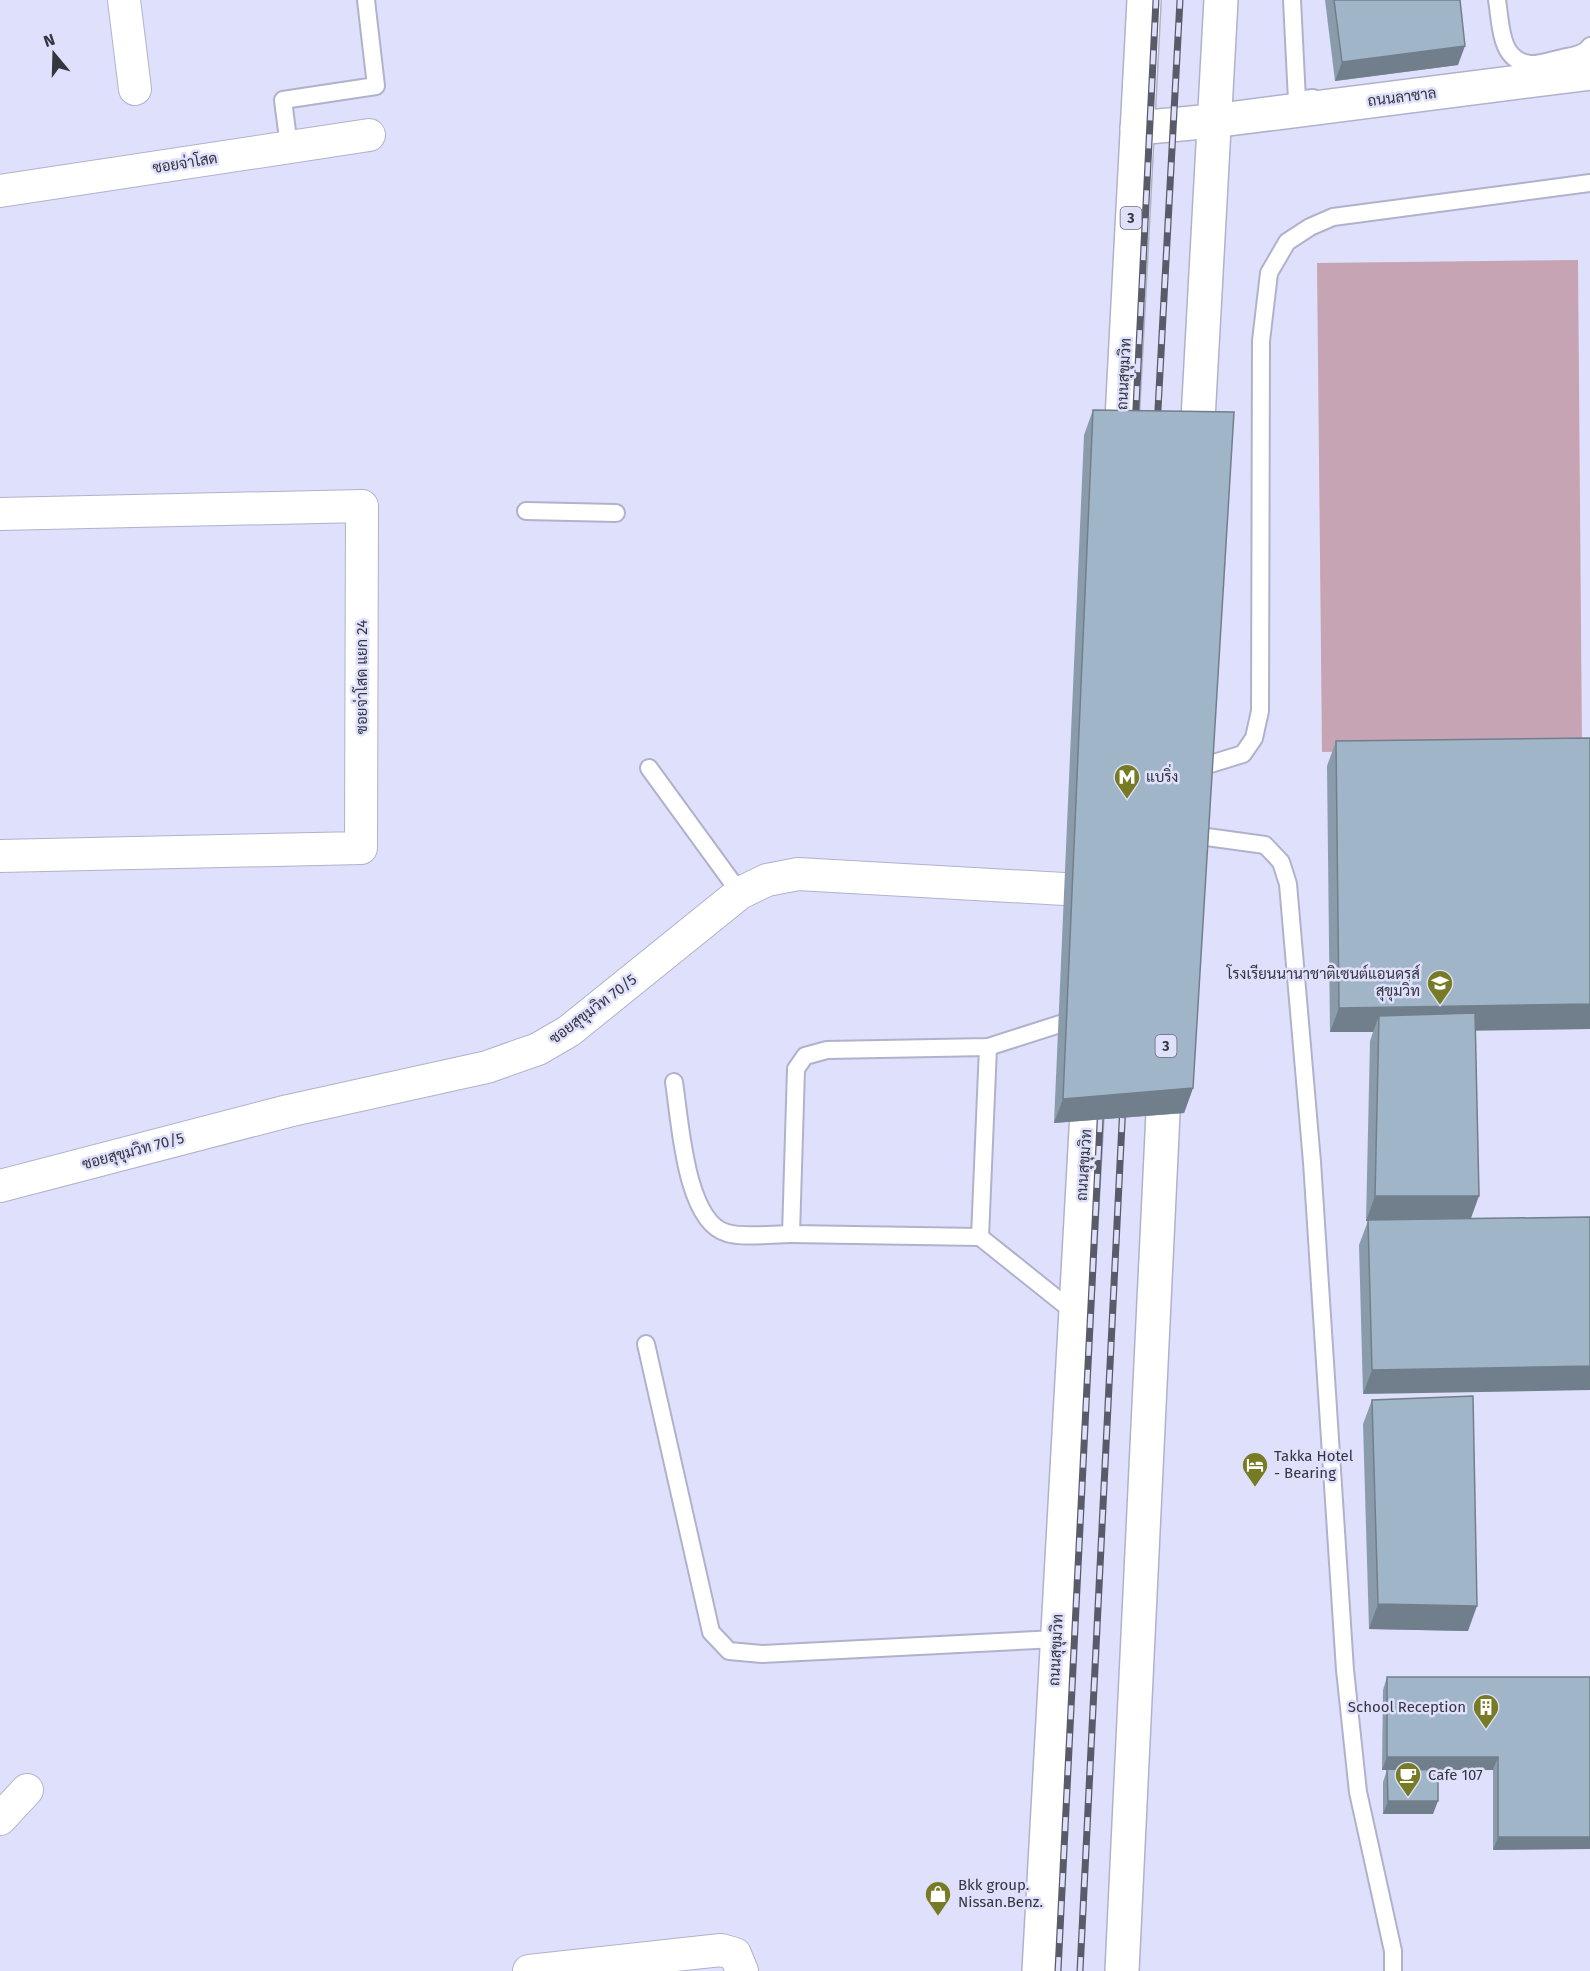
<svg xmlns="http://www.w3.org/2000/svg" width="1590" height="1971" font-family="'Fira Sans',Sarabun,sans-serif">
	<style>
		.green { fill: #c7a4b3 }
		.lines { fill: none; stroke-linecap: round; stroke-linejoin: round }
		.lane-casing { stroke: #b0b2cb; stroke-width: 20 }
		.street-casing { stroke: #b0b2cb; stroke-width: 34 }
		.secondary-casing { stroke: #b0b2cb; stroke-width: 36 }
		.highway-casing { stroke: #b0b2cb; stroke-width: 36 }
		.lane { stroke: #fff; stroke-width: 16 }
		.street { stroke: #fff; stroke-width: 32 }
		.secondary { stroke: #fff; stroke-width: 33 }
		.highway { stroke: #fff; stroke-width: 33 }
		.rail-casing { stroke: #5a5b69; stroke-width: 7 }
		.rail { stroke: #dfe0fb; stroke-width: 4.5; stroke-dasharray: 14; stroke-linecap: butt }
		.wall { fill: #8a9cac }
		.shaded-wall { fill: #717f8c }
		.building { fill: #a1b5c8; stroke: #717f8c; stroke-width: 1.5 }
		.labels { text-anchor: middle; dominant-baseline: central; stroke-width: 5; stroke-linejoin: round; paint-order: stroke }
		.shield { fill: #dfe0fb; stroke: #676877; stroke-width: 1.5 }
		.shield-label { font-size: 14px; font-weight: bold; fill: #34353f }
		.street-label { font-size: 15px; fill: #34353f; stroke: #dfe0fb }
		.poi-label { font-size: 15px; fill: #34353f; stroke: #dfe0fb; text-anchor: start }
	</style>
	<rect width="100%" height="100%" fill="#dfe0fb"/>
	<path class="green" d="M1578,260L1582,748L1322,752L1317,263Z"/>
	<g class="lines">
		<g class="lane-casing">
			<g id="lane">
				<path d="M1292,0L1297,100L1313,98"/>
				<path d="M1497,0C1501,23 1499,61 1530,64C1539,65 1552,60 1562,58C1572,56 1585,55 1590,46"/>
				<path d="M289,147L283,100L376,86L366,0"/>
				<path d="M526,511L616,513"/>
				<path d="M649,768L740,893"/>
				<path d="M1191,770L1243,754L1254,738L1260,711L1261,341L1269,273L1287,242L1310,227L1333,217L1590,183"/>
				<path d="M1185,834L1265,845L1281,862L1288,884L1312,1162L1345,1670L1358,1792L1393,1951V1971"/>
				<path d="M674,1082C680,1119 685,1222 727,1233C743,1238 773,1234 791,1234"/>
				<path d="M980,1237L988,1047"/>
				<path d="M1075,1313L980,1237L791,1234L796,1069L805,1056L827,1050L988,1047L1079,1018"/>
				<path d="M646,1344L711,1632L729,1651L762,1654L1056,1639"/>
			</g>
		</g>
		<g class="street-casing">
			<g id="street">
				<path d="M124,0L135,89"/>
				<path d="M0,191L369,135"/>
				<path d="M0,514L362,506L361,848L0,856"/>
				<path d="M0,1186L288,1111L487,1067L538,1049L569,1031L740,893L767,880L798,874L1099,891"/>
				<path d="M0,1819L27,1790"/>
				<path d="M529,1971L721,1950L735,1954L742,1971"/>
			</g>
		</g>
		<g class="secondary-casing">
			<path id="secondary" d="M1213,121L1590,73"/>
		</g>
		<g class="highway-casing">
			<g id="highway">
				<path d="M1137,128L1213,121"/>
				<path d="M1196,456L1221,0"/>
				<path d="M1120,457L1144,0"/>
				<path d="M1039,1971L1089,1077"/>
				<path d="M1122,1971L1165,1071"/>
			</g>
		</g>
		<use href="#lane" class="lane"/>
		<use href="#street" class="street"/>
		<use href="#secondary" class="secondary"/>
		<use href="#highway" class="highway"/>
		<g class="rail-casing">
			<g id="rail">
				<path d="M1135,428L1156,0"/>
				<path d="M1157,428L1180,0"/>
				<path d="M1058,1971L1101,1103"/>
				<path d="M1080,1971L1123,1103"/>
			</g>
		</g>
		<use href="#rail" class="rail"/>
	</g>
	<g class="wall">
		<path d="M1325,0H1460L1458,65L1335,81Z"/>
		<path d="M1093,410L1193,1088L1184,1113L1054,1123L1084,435Z"/>
		<path d="M1336,741L1590,1029L1475,1030L1479,1196L1363,1394L1359,1245L1368,1221H1366L1370,1041L1373,1032H1330L1327,766Z"/>
		<path d="M1372,1400L1468,1631L1369,1629L1363,1424Z"/>
		<path d="M1387,1677H1590L1493,1850V1770H1438L1433,1814H1383V1782L1387,1770H1382L1383,1690Z"/>
	</g>
	<g class="shaded-wall">
		<path d="M1465,46L1458,65L1335,81L1342,62Z"/>
		<path d="M1590,1004V1029L1379,1032V1016L1373,1032H1330L1339,1008Z"/>
		<path d="M1193,1088L1184,1113L1054,1123L1063,1099Z"/>
		<path d="M1375,1196H1479L1470,1221H1366Z"/>
		<path d="M1590,1366V1390L1363,1394L1372,1370Z"/>
		<path d="M1378,1604L1477,1606L1468,1631L1369,1629Z"/>
		<path d="M1387,1757H1498L1493,1770H1382Z"/>
		<path d="M1388,1801H1438L1433,1814H1383Z"/>
		<path d="M1498,1837H1590V1849L1493,1850Z"/>
	</g>
	<g class="building">
		<path d="M1334,0H1460L1465,46L1342,62Z"/>
		<path d="M1093,410L1234,412L1193,1088L1063,1099Z"/>
		<path d="M1590,738V1004L1339,1008L1336,741Z"/>
		<path d="M1475,1013L1479,1196H1375L1379,1016Z"/>
		<path d="M1590,1217V1366L1372,1370L1368,1220Z"/>
		<path d="M1473,1396L1477,1606L1378,1604L1372,1400Z"/>
		<path d="M1387,1677H1590V1837H1498V1757H1387Z"/>
		<path d="M1387,1769L1438,1770V1801H1388Z"/>
	</g>
	<defs>
		<g id="metro-pin" transform="scale(1.35)"><path d="M0 17L-7.5 6A9.5 9.5 0 1 1 7.5 6Z" fill="#777b24" stroke="#dfe0fb"/><path d="M-5.5 5V-5H-3L0 0L3-5H5.5V5H3V-.5L0 4L-3-.5V5Z" fill="#fff"/></g>
		<g id="school-pin" transform="scale(1.35)"><path d="M0 17L-7.5 6A9.5 9.5 0 1 1 7.5 6Z" fill="#777b24" stroke="#dfe0fb"/><path d="M0-5L7-2L0 1L-7-2ZM-4 1L0 2.5L4 1V4Q0 6-4 4Z" fill="#fff"/></g>
		<g id="hotel-pin" transform="scale(1.35)"><path d="M0 17L-7.5 6A9.5 9.5 0 1 1 7.5 6Z" fill="#777b24" stroke="#dfe0fb"/><path d="M-6-4.5h1.5V1H6V5H4.5V3h-9V5H-6ZM-4 0a1.8 1.8 0 1 1 3.6 0ZM.5 0V-2.5h3Q6-2.5 6 0Z" fill="#fff"/></g>
		<g id="building-pin" transform="scale(1.35)"><path d="M0 17L-7.5 6A9.5 9.5 0 1 1 7.5 6Z" fill="#777b24" stroke="#dfe0fb"/><path d="M-4-6H4V6H1V3H-1V6H-4ZM-2.5-4.3h1.7v1.8h-1.7ZM.8-4.3h1.7v1.8H.8ZM-2.5-1h1.7V.8h-1.7ZM.8-1h1.7V.8H.8Z" fill="#fff"/></g>
		<g id="cafe-pin" transform="scale(1.35)"><path d="M0 17L-7.5 6A9.5 9.5 0 1 1 7.5 6Z" fill="#777b24" stroke="#dfe0fb"/><path d="M-5.5-4.5H6V0H3Q3 3.5 0 3.5H-2.5Q-5.5 3.5-5.5 0ZM3-3.2v2h1.7v-2ZM-6 4.5H4V6H-6Z" fill="#fff"/></g>
		<g id="shop-pin" transform="scale(1.35)"><path d="M0 17L-7.5 6A9.5 9.5 0 1 1 7.5 6Z" fill="#777b24" stroke="#dfe0fb"/><path d="M-5-2.5h2.3a2.7 3.5 0 0 1 5.4 0H5L5.5 6h-11ZM-1.5-2.5h3a1.5 2.3 0 0 0-3 0Z" fill="#fff"/></g>
	</defs>
	<g fill-rule="evenodd">
		<use href="#metro-pin" x="1127" y="777"/>
		<use href="#school-pin" x="1440" y="983"/>
		<use href="#hotel-pin" x="1255" y="1465"/>
		<use href="#building-pin" x="1486" y="1707"/>
		<use href="#cafe-pin" x="1408" y="1775"/>
		<use href="#shop-pin" x="938" y="1894"/>
	</g>
	<g class="labels">
		<g class="shield">
			<rect x="1120.5" y="207" width="21" height="22" rx="4.5"/>
			<rect x="1155.5" y="1035" width="21" height="22" rx="4.5"/>
		</g>
		<g class="shield-label">
			<text x="1131" y="218">3</text>
			<text x="1166" y="1046">3</text>
		</g>
		<g class="street-label">
			<text transform="translate(1402 97) rotate(-7)">ถนนลาซาล</text>
			<text transform="translate(185 163) rotate(-9)">ซอยจ่าโสด</text>
			<text transform="translate(1124 374) rotate(-87)">ถนนสุขุมวิท</text>
			<text transform="translate(362 677) rotate(-90)">ซอยจ่าโสด แยก 24</text>
			<text transform="translate(593 1009) rotate(-37)">ซอยสุขุมวิท 70/5</text>
			<text transform="translate(133 1151) rotate(-15)">ซอยสุขุมวิท 70/5</text>
			<text transform="translate(1084 1165) rotate(-86)">ถนนสุขุมวิท</text>
			<text transform="translate(1056 1650) rotate(-87)">ถนนสุขุมวิท</text>
		</g>
		<g class="poi-label">
			<text x="1146" y="777">แบริ่ง</text>
			<text x="1420" y="974" text-anchor="end">โรงเรียนนานาชาติเซนต์แอนดรูส์<tspan x="1420" dy="17">สุขุมวิท</tspan></text>
			<text x="1274" y="1456">Takka Hotel<tspan x="1274" dy="17">- Bearing</tspan></text>
			<text x="1466" y="1707" text-anchor="end">School Reception</text>
			<text x="1428" y="1775">Cafe 107</text>
			<text x="958" y="1885">Bkk group.<tspan x="958" dy="17">Nissan.Benz.</tspan></text>
		</g>
	</g>
	<g transform="translate(54 54) rotate(341)" stroke="#dfe0fb" stroke-width="4.5" paint-order="stroke">
	<path d="M0-4.5L10 22L0 15L-10 22Z" fill="#34353f"/>
	<text y="-9" font-size="16" font-weight="bold" text-anchor="middle" fill="#34353f">N</text>
	</g>
</svg>
